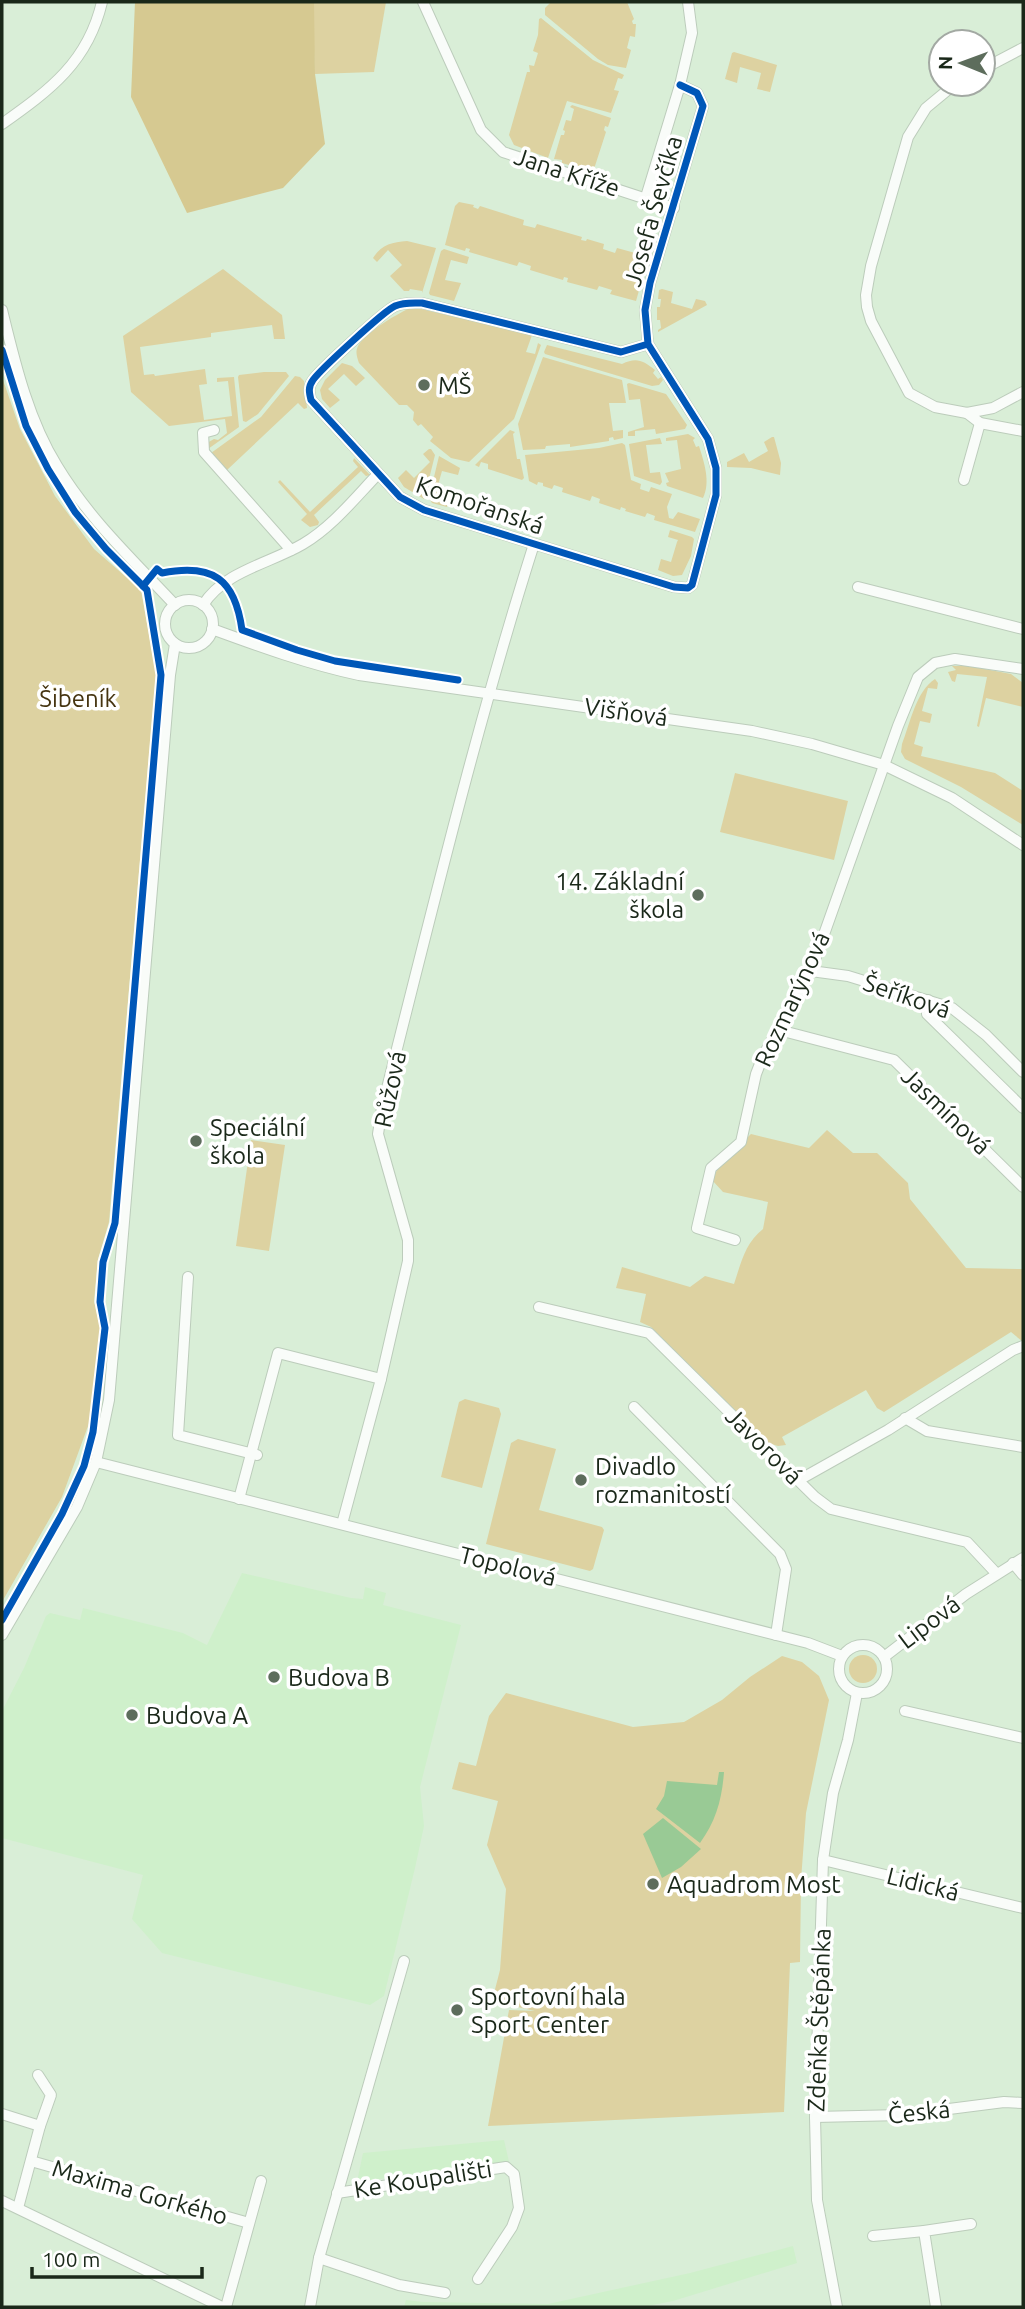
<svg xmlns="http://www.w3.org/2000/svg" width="1025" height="2309" font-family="Ubuntu,sans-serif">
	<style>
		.built { fill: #cff0cb }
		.green { fill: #ddd2a1 }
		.forest { fill: #d6c991 }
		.water { fill: #99ca95 }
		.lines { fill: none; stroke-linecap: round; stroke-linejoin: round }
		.minor-casing { stroke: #bcccbb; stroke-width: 12 }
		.minor { stroke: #f9fcf9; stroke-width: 10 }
		.cycleway-casing { stroke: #fff; stroke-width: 11 }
		.cycleway { stroke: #0057b8; stroke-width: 7 }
		.poi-dot { fill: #5d6d5c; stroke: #fff; stroke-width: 2.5 }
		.labels { text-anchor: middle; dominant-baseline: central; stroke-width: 7; stroke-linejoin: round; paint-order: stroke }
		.street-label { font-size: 24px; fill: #1a2819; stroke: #fff }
		.poi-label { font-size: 24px; fill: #1a2819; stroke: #fff; text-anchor: start }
		.park-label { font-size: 24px; fill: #453410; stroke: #fff }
	</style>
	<rect width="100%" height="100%" fill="#d9eed7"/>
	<g class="built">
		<path d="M242,1573L351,1598L363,1599L365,1587L386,1593L383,1605L461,1625L420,1787L424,1826L415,1868L384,1996L370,2005L162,1953L132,1919L143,1875L2,1838V1711L24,1668L46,1616L50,1613L80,1620L83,1608L183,1633L207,1645Z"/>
		<path d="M504,2140L509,2162L357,2182L363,2153Z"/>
		<path d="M793,2246L797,2263L673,2301L643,2307H404L406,2300L423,2302L548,2304L690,2273Z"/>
	</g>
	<g class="green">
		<path d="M312,2H386L374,72L315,74Z"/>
		<path d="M551,2H627L634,19L632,21L633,24H636L635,37L630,36L627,48L631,50L626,68L608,65L598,59L545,15V8Z"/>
		<path d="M541,18L593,60L624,75L622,79L618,78L614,90L619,91L611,113L567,101L548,158L514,145L509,135L527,72H530L529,65L534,66L538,53L533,51L538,35L539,19Z"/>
		<path d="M734,52L777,65L770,92L757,89L761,73L740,67L737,83L725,79L732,53Z"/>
		<path d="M572,105L611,118L608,127L605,126L604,130L606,132L593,172L562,163V160L554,159L561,135H564L565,131L563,130L566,120L571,121L574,109L570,107Z"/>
		<path d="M459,202L474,205L473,207L478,209L480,206L524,220L523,225L535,228L537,224L582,237L581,240L586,241L587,239L604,244L603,249L615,253L617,248L646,256L648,259L636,301L610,294L612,290L599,286L597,290L567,282L568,278L564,277L563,280L530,270L531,266L519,262L517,266L469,252L470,249L466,248L465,251L445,245L455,206Z"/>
		<path d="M407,241L436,248L422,293V291L410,289L409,291H404L390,276L402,265L388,250L377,262L373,258C381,245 392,242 407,241Z"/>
		<path d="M444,249L469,257L467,264L451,260L445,280L461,283L454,301L430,295L429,293L441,251Z"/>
		<path d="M223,269L282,315L285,339H274L272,325L211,333V337L140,347L144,375L154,374L155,376L205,369L207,384L199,385L204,420L232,416L228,381L217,382V378L234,377L239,427L208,449L207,443L214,439L218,440L227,433L225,419L169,426L131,392L123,336Z"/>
		<path d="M662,289L673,292L671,303L692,309L696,299L705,301L707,305L658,332V330L661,328L660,320H657V307H660L661,299H658L659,290Z"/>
		<path d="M413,307L532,335L526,352L535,354L538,343L541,345L514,419L469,462L451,458L430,441L433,437L421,424L418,426L413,420L414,412L407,405H399L359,363C357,357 355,352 358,346C365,333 399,312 413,307Z"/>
		<path d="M547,345L622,364C636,357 643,360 655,370L653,373L658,379L661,377L663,380L659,385L652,386L545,354L544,352Z"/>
		<path d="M543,357L622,380L626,403H609L613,431L623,430V438L614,440L613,437L609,438V441L570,447V444L546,446L545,449L523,450L518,424Z"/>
		<path d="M342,363L352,366L365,378L356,386L344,374L328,389L340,400L330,408L322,399L320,390L325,380Z"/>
		<path d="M264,372H286L289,376L258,414L246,422L243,421L238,377L239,375Z"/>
		<path d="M295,376L300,377L304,381L307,408L304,409L298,403L227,470L211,453L261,417Z"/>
		<path d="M2,377L20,429L55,496L94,549L141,590L156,674L109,1222L98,1259L94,1301L101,1332L95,1407L62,1497L2,1602Z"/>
		<path d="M629,383L666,394L687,425L685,429L656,434L655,429L635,431V436H628V432L644,427L640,399L629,400L627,384Z"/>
		<path d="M510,430L515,432L513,434L517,459H520L524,478L522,480L488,469V464L481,462L479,467L475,465Z"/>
		<path d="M688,434L695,438L693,440L696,447L699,446C704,462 711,482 703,498L667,486L666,483L669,482L665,473L681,469L677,440L666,441V438Z"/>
		<path d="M772,437H774L781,463L780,475L751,468L727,467V462L744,453L749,462L768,451L764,442Z"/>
		<path d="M660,438L662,444L646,445L650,473L660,472L662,482L660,485L634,476L629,444Z"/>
		<path d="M622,443L625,445L631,480L641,484L640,489L649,492L651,487L672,494L667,507L669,518L673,519L678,512L700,519L695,532L654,520L655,516L647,513L645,517L625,511L626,509L621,507L620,510L599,503L600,499L592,496L590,501L562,492L563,488L554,485L552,489L543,486V483L538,482L537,485L529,481L525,455L599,448Z"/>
		<path d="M429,449H431L435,455L424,499L404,487L398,478L406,470L414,478L430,462L423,454Z"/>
		<path d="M439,456L460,468L458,475L442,471L436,492L451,495L447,507L432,503L429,498Z"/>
		<path d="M354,458L370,475L366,476L361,471L314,515L319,522L318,525L310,527L301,520L307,514L278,482L280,480L310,512L358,467L353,461Z"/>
		<path d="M670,530L692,537L694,539L691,556L682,575L673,576L658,570L661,559L671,562L677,542L678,540L668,537Z"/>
		<path d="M952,666H969L1011,674L1023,683V707L986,698L979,727L977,726L987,677L957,674L955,682L952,681L948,672L956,670Z"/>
		<path d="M935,679L938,683L937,689L928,688L922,711L932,714L930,723L920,721L914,744L923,747L921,756L995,773L1023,791V825L961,787L905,759L901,752L902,744C910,724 916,691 935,679Z"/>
		<path d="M735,773L848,801L834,860L720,832Z"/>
		<path d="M827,1130L853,1153H877L908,1183L910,1199L966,1268L1023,1269V1342L1011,1332L884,1412L877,1408L866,1390L782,1437L786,1445L778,1446L768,1443L651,1327L640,1322L646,1294L616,1288L622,1267L690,1287L705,1276L734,1284C741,1263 745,1243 763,1229L768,1202L723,1192L712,1180L720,1164L751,1134L809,1148Z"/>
		<path d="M251,1140L285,1145L269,1251L236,1246Z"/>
		<path d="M465,1399L499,1408L501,1414L482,1488L441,1477L459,1402Z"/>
		<path d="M518,1439L556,1449L539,1510L602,1527L604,1530L593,1569L590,1571L486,1544L511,1443Z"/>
		<circle cx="863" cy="1669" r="14"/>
		<path d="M782,1656L802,1662L819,1676L829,1700L806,1813L801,1880L800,1962L790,1963L784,2112L488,2126L509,2010L535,2011L492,2001L500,1970L506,1889L487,1845L498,1801L452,1789L459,1762L476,1766L489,1716L506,1693L633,1727L684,1722L722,1700L750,1677Z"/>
	</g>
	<path class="forest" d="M135,2H314L315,74L325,144L283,188L187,213L131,97Z"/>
	<g class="water">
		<path d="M719,1772H724C722,1799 716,1821 700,1843L656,1809L664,1796L667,1781L717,1785Z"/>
		<path d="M663,1818L701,1849L681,1867L662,1878L643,1834Z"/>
	</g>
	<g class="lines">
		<g class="minor-casing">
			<g id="minor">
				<path d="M423,2L481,130L503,152L674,208"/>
				<path d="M983,69L1023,48"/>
				<path d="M955,84L926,108L908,137L871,266L866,295L867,307L871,321L909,393L935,407L967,413L993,408L1023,392"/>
				<path d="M2,124C50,90 88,62 102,2"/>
				<path d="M646,197L680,85L692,33L688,2"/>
				<path d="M2,310C15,363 28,419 57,466C89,519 133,560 175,605"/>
				<path d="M648,344L621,352L422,303C413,303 404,302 395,306C384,311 321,369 313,380C308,387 309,392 311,400L400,497L424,510L674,587L688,588L692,585L716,495V468L708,439L648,344L645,310L650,283L703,106L697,93L680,85"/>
				<path d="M967,413L980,423L1023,431"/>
				<path d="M214,430L203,433L204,452L291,550"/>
				<path d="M964,480L980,423"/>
				<path d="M858,587L1023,629"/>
				<circle cx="189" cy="624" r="24"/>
				<path d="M203,605C224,571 271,563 303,544C332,527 355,498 378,474"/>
				<path d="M212,629C261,647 308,664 359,675L752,731L812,744L884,765L952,798L1023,845"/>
				<path d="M811,971L848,976L952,1008L986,1035L1023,1072"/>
				<path d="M928,1000L927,1014L1023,1108"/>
				<path d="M779,1030L894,1060L1023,1187"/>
				<path d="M735,1240L697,1228L711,1168L741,1142L756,1074L763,1056L811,971L898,726L918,677L935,663L955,659L1023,669"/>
				<path d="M188,1277L178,1435L257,1455"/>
				<path d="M539,1307L649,1333L815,1497L831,1509L967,1542L996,1573"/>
				<path d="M634,1407L780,1554L786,1569L776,1635"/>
				<path d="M905,1418L927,1431L1023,1447"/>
				<path d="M96,1462L808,1643L842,1656"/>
				<path d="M799,1480L888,1430L1013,1350L1023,1346"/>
				<path d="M239,1499L278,1353L381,1379"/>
				<path d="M342,1524L381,1379L408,1261V1240L378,1134L382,1108C430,919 475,730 534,544"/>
				<path d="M1013,1563L1023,1575"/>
				<path d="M2,1635L77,1507L96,1462L109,1400L170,675L175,644"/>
				<circle cx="863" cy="1669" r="24"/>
				<path d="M884,1657L966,1594L1023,1558"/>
				<path d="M905,1711L1023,1738"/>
				<path d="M823,1860L1023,1908"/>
				<path d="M2,2114L40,2126"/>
				<path d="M815,2117L902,2115L1004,2102L1023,2103"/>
				<path d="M31,2161L249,2223"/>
				<path d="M337,2193L506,2167L514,2174L519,2208L512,2227L478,2279"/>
				<path d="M2,2201L222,2307"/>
				<path d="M18,2208L40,2126L51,2095L38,2075"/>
				<path d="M873,2236L924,2231"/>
				<path d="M319,2258L399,2285L445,2293"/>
				<path d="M226,2307L261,2181"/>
				<path d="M310,2307L319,2258L404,1961"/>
				<path d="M837,2307L817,2200L815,2117L823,1860L833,1793L848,1740L857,1693"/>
				<path d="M936,2307L924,2231L971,2224"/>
			</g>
		</g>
		<use href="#minor" class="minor"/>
		<g class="cycleway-casing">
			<g id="cycleway">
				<path d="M648,344L621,352L422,303C413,303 404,302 395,306C384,311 321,369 313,380C308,387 309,392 311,400L400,497L424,510L674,587L688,588L692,585L716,495V468L708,439L648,344L645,310L650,283L703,106L697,93L680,85"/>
				<path d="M2,350L26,426L48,469L75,512L106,549L147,590L161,675L115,1223L103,1262L100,1302L105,1328L93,1432L84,1466L62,1514L2,1620"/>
				<path d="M143,586L157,569L162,573C213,563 235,579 242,630L297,650L335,661L458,680"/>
			</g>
		</g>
		<use href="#cycleway" class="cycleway"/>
	</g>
	<g class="poi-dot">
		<circle cx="424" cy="385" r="7"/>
		<circle cx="698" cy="895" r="7"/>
		<circle cx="196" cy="1141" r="7"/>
		<circle cx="581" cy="1480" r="7"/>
		<circle cx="274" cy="1677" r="7"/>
		<circle cx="132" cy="1715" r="7"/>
		<circle cx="653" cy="1884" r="7"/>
		<circle cx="457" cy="2010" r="7"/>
	</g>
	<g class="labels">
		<g class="street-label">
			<text transform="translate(567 172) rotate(18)">Jana Kříže</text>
			<text transform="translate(653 211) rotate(-74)">Josefa Ševčíka</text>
			<text transform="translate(480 505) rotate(19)">Komořanská</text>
			<text transform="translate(626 712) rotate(8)">Višňová</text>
			<text transform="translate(907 996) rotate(19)">Šeříková</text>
			<text transform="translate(792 999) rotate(-65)">Rozmarýnová</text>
			<text transform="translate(390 1089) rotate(-78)">Růžová</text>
			<text transform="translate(946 1111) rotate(44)">Jasmínová</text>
			<text transform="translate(764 1446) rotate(45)">Javorová</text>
			<text transform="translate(508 1566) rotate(14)">Topolová</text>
			<text transform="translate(929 1622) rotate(-37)">Lipová</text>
			<text transform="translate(923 1884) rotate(14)">Lidická</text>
			<text transform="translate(819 2020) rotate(-88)">Zdeňka Štěpánka</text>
			<text transform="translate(919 2112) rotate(-6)">Česká</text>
			<text transform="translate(423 2179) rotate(-9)">Ke Koupališti</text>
			<text transform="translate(140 2192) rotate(16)">Maxima Gorkého</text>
		</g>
		<g class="poi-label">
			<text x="438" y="385">MŠ</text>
			<text x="684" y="881" text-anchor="end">14. Základní<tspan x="684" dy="28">škola</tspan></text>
			<text x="210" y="1127">Speciální<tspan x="210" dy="28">škola</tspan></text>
			<text x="595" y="1466">Divadlo<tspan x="595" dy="28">rozmanitostí</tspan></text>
			<text x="288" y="1677">Budova B</text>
			<text x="146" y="1715">Budova A</text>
			<text x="667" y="1884">Aquadrom Most</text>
			<text x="471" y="1996">Sportovní hala<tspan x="471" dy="28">Sport Center</tspan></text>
		</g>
		<g class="park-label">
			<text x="78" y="698">Šibeník</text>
		</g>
	</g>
	<rect width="1025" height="2309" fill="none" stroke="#1a2819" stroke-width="7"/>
	<g transform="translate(962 63) rotate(271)"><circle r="33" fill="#ffffff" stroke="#a3a9a3" stroke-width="2"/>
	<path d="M0-5L12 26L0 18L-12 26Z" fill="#5d6d5c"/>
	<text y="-10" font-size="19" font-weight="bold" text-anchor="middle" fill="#1a2819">N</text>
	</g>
	<path d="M32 2267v10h170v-10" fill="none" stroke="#1a2819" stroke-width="3.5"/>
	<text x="42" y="2267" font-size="21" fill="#1a2819" stroke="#ffffff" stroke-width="5" paint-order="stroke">100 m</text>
</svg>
